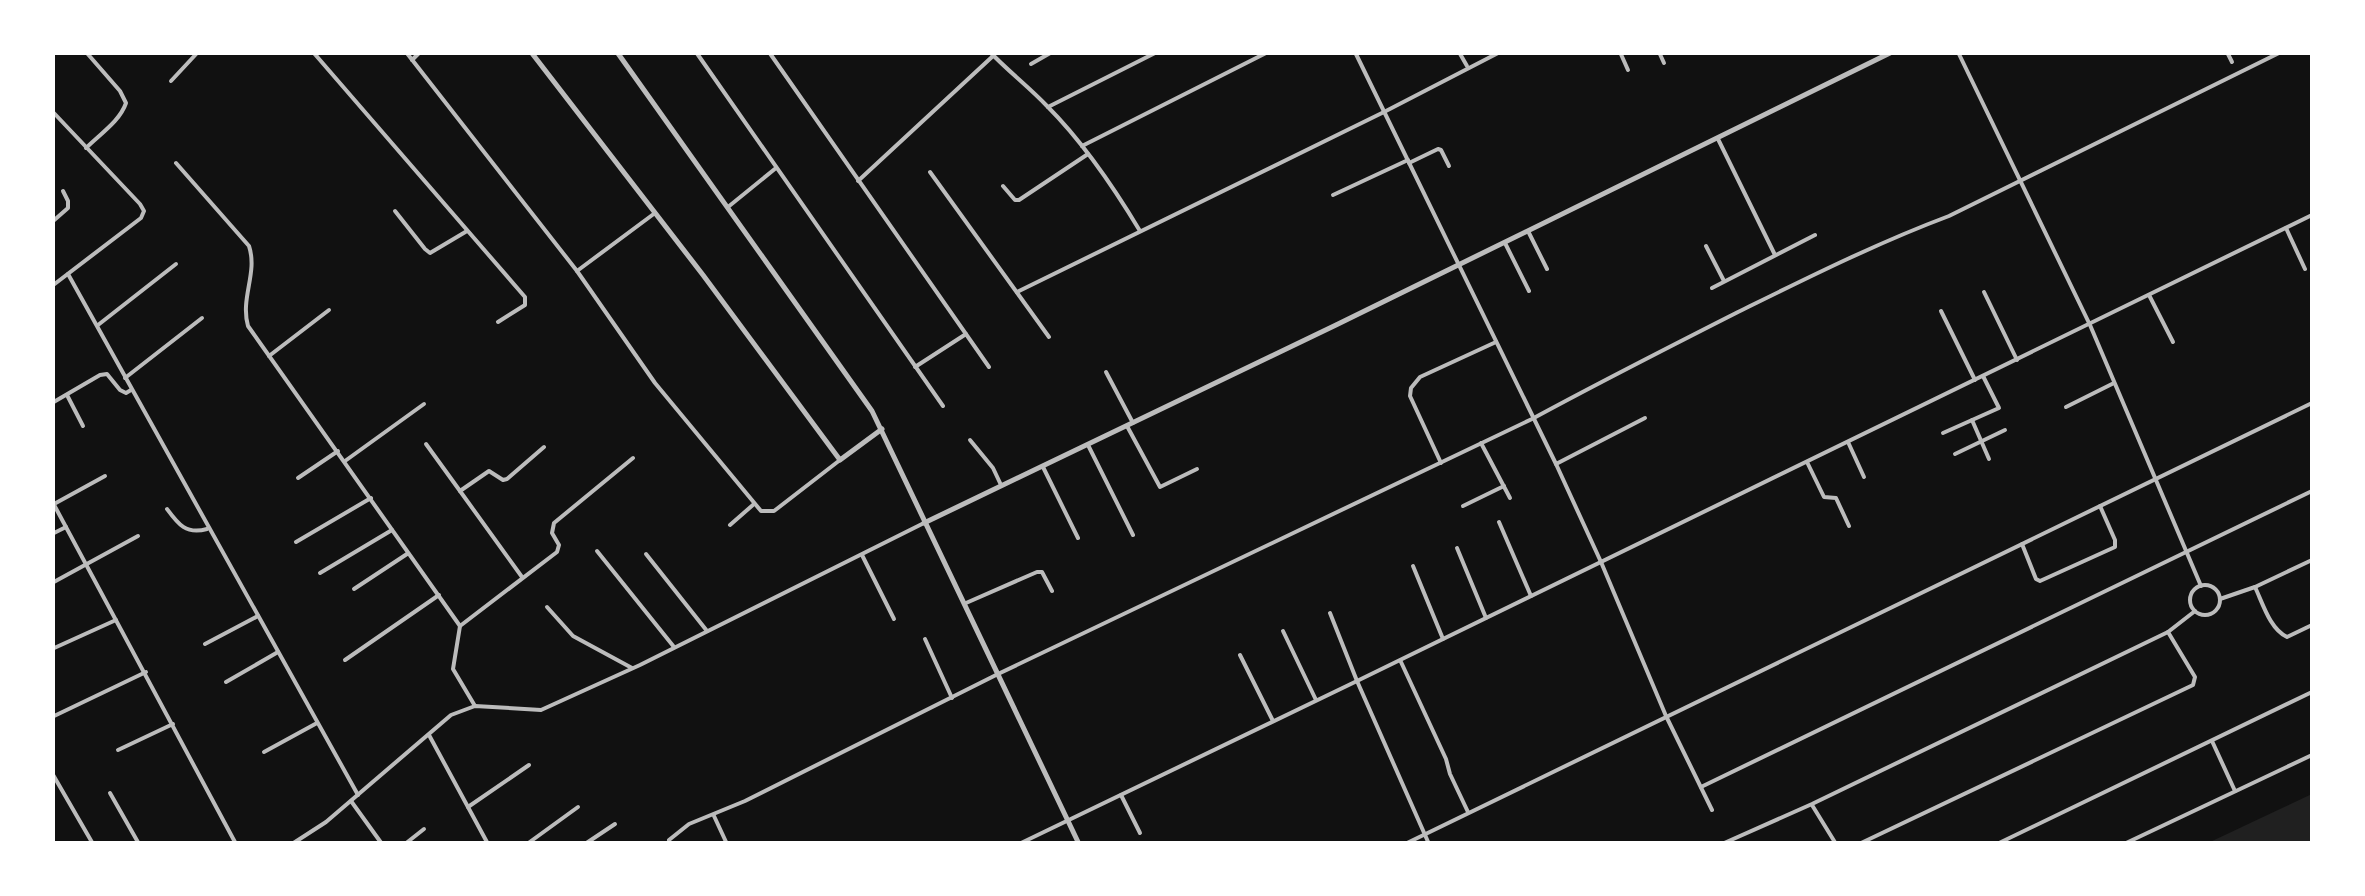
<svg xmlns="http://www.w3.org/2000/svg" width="2365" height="896" font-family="Poppins,sans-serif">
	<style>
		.green { fill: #202020 }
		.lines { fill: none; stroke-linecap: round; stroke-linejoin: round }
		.minor { stroke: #bcbcbc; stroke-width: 4 }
		.tertiary { stroke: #bcbcbc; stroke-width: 5 }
	</style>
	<rect width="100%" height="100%" fill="#111"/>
	<path class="green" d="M2312,794V843H2208Z"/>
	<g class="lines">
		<g class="minor">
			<path d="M86,52L120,91L126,103C120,121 100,134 86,148"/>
			<path d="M313,52L525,297V305L498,322"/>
			<path d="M406,52L577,271L655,383L761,511H774L840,460"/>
			<path d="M696,52L943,406"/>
			<path d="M769,52L989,367"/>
			<path d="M990,52C1008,71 1029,87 1047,106C1084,143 1113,186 1140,231"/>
			<path d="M1355,52L1556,464L1601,562L1666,716L1712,810"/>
			<path d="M1459,52L1467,66"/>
			<path d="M1620,52L1628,70"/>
			<path d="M1659,52L1664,63"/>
			<path d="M1958,52L2090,325L2201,586"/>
			<path d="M2227,52L2232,62"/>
			<path d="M412,60L420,52"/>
			<path d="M1031,64L1052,52"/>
			<path d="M171,81L198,52"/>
			<path d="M1048,107L1157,52"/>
			<path d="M52,111L140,204L144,211L141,218L52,286"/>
			<path d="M1718,139L1775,255"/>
			<path d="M1082,146L1268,52"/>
			<path d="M176,163L249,246C258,273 240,298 248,326L460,626L453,669L475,706"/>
			<path d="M1409,163L1438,149L1441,150L1449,166"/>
			<path d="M930,172L1049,337"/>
			<path d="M858,181L993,56"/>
			<path d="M1003,186L1015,200H1019L1088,154"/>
			<path d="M1333,195L1408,160"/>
			<path d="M728,207L776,168"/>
			<path d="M395,211L425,249L430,253L467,231"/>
			<path d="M52,222L68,208V201L63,191"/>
			<path d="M2286,228L2305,269"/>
			<path d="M1528,231L1547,269"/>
			<path d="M1505,243L1529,291"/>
			<path d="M1706,246L1724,281"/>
			<path d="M577,271L655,213"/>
			<path d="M68,274L358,795"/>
			<path d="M1712,288L1815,235"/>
			<path d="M1017,292L1384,112L1500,52"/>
			<path d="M1984,292L2017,360"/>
			<path d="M2149,295L2173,342"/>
			<path d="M1941,311L1975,380"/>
			<path d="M98,325L176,264"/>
			<path d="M269,356L329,310"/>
			<path d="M915,367L966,334"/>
			<path d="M1106,372L1133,423"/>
			<path d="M125,378L202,318"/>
			<path d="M67,395L83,426"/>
			<path d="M52,403L100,375L107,374L120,390L126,393L131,390"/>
			<path d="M2066,407L2114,383"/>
			<path d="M1972,420L1989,459"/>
			<path d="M1127,426L1160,487L1197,469"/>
			<path d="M1943,433L1999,408L1983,376"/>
			<path d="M970,440L993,468L1001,485"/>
			<path d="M1848,442L1864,477"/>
			<path d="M1481,443L1510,498"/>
			<path d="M426,444L460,491"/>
			<path d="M1088,445L1133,535"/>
			<path d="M1955,454L2005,430"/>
			<path d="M345,461L424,404"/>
			<path d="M1807,462L1824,497L1836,498L1849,526"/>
			<path d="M1441,463L1410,396L1411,388L1420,377L1496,342"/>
			<path d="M1556,464L1645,418"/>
			<path d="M1043,467L1078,538"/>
			<path d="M298,478L338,451"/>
			<path d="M52,501L236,844"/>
			<path d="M54,504L105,476"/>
			<path d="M1463,506L1504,486"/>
			<path d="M167,509C178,524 186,535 207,529"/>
			<path d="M1499,522L1531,596"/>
			<path d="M730,525L754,504"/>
			<path d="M52,534L66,527"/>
			<path d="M296,542L371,498"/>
			<path d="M2022,544L2036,579L2040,581L2115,547V540L2100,506"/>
			<path d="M1457,548L1486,618"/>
			<path d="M597,551L674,647"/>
			<path d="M646,554L707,631"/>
			<path d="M862,555L894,619"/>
			<path d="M1413,566L1443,639"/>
			<path d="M320,573L392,530"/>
			<path d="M522,577L460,491L489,471L503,480L507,479L544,447"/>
			<path d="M52,583L138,536"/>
			<circle cx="2205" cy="600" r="15"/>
			<path d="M2255,587C2263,604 2270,629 2287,637L2312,625"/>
			<path d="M354,589L407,554"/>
			<path d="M2220,599L2255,587L2312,560"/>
			<path d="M966,603L1037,572H1042L1052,591"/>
			<path d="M547,607L573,636L632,668"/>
			<path d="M1330,613L1357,681L1429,844"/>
			<path d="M460,626L557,552L559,545L552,533L554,523L633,458"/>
			<path d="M1283,631L1316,700"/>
			<path d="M925,639L952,698"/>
			<path d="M205,644L258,616"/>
			<path d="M52,649L116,620"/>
			<path d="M1240,655L1273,721"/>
			<path d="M345,660L439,595"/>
			<path d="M1401,662L1446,759L1450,774L1468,812"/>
			<path d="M226,682L278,652"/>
			<path d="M52,717L146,672"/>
			<path d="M429,735L488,844"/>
			<path d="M2212,741L2235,791"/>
			<path d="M118,750L173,724"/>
			<path d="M264,752L317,723"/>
			<path d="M52,773L93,844"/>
			<path d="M1701,787L2312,491"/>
			<path d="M110,793L139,844"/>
			<path d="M1121,795L1140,833"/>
			<path d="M351,801L382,844"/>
			<path d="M1812,805L1836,844"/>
			<path d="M468,807L529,765"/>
			<path d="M714,816L727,844"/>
			<path d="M669,840L689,824L745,801L998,674L1532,419C1600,382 1669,347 1738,312C1807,278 1877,243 1949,216L2281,52"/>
			<path d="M292,844L326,822L451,715L475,706L541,710L640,665L924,523"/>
			<path d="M405,844L424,829"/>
			<path d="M527,844L578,807"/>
			<path d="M585,844L615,824"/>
			<path d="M1019,844L1357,681L2312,215"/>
			<path d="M1405,844L2312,403"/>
			<path d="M1722,844L1812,804L2168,632L2195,611"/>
			<path d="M1859,844L2193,685L2195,677L2168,632"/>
			<path d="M1997,844L2312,692"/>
			<path d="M2124,844L2312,755"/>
		</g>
		<g class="tertiary">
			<path d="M531,52L703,275L840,460L882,429"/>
			<path d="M617,52L872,411L1079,844"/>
			<path d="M924,523L1336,325L1892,52"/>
		</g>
	</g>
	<rect width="2365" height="896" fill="none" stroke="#ffffff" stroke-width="110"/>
</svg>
